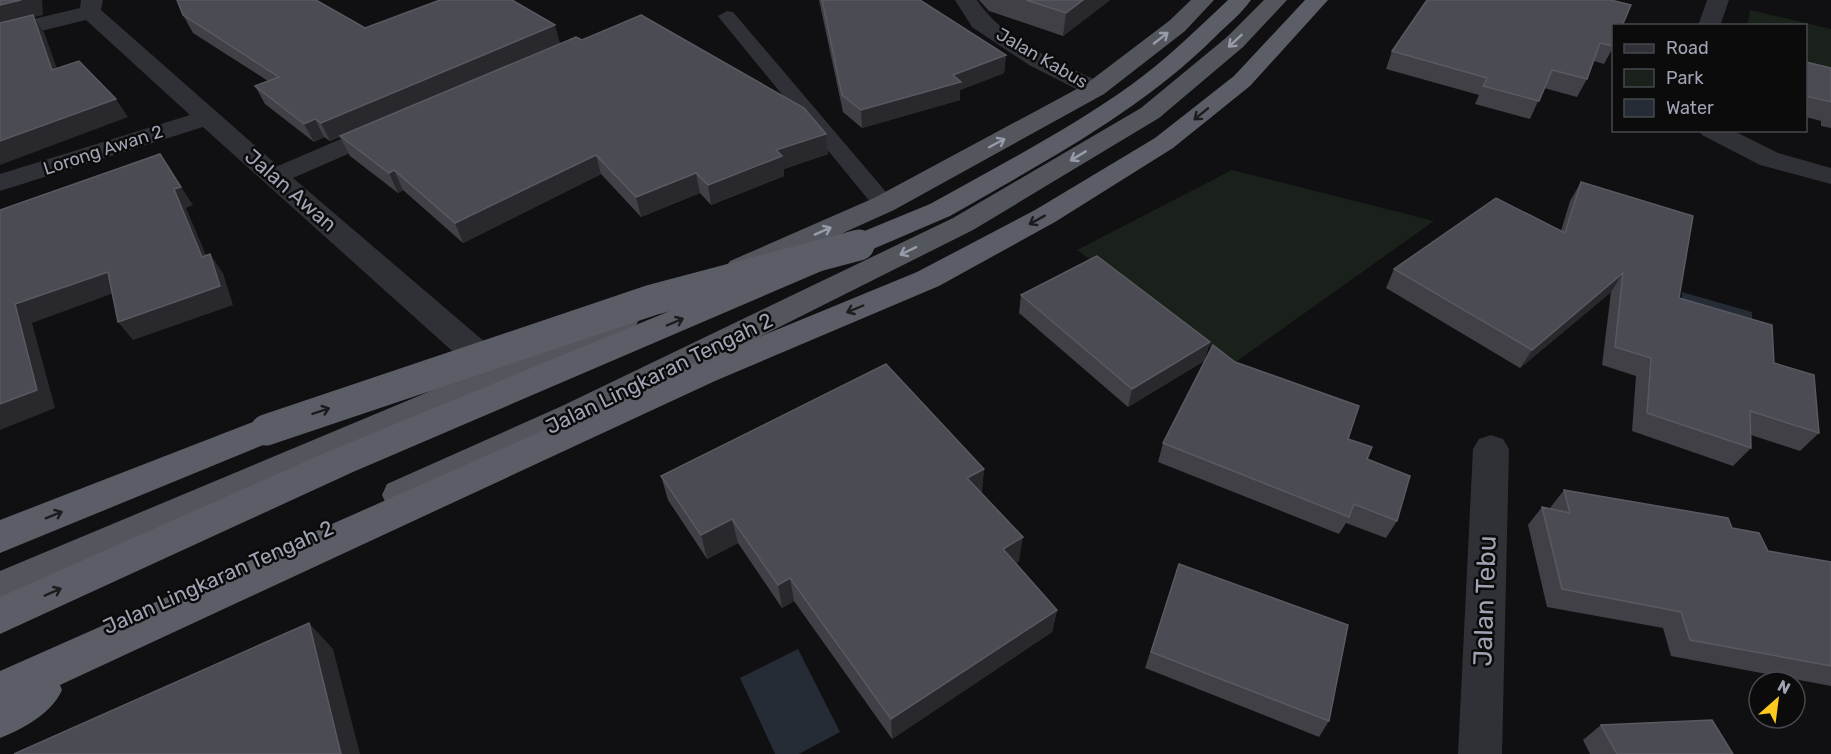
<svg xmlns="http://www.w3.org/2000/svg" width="1831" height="754" font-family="Rubik,sans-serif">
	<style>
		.green { fill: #1a211b }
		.water { fill: #262c35 }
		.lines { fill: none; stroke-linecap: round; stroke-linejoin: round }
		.service { fill: #303136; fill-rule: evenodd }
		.minor { fill: #303136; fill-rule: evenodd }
		.trunk { fill: #54565e; fill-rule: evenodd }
		.motorway { fill: #5c5e67; fill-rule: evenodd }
		.motorway-bridge { stroke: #5c5e67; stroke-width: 31 }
		.wall { fill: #414047 }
		.shaded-wall { fill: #29282d }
		.building { fill: #4b4b53; stroke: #595962; stroke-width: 1.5 }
		.oneway { stroke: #989baa }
		.oneway2 { stroke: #1b1c1e }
		.labels { text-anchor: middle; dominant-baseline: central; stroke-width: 5; stroke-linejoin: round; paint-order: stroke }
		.far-street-label { font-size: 18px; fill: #a0a3b3; stroke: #0b0b0c }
		.street-label { font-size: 21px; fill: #a0a3b3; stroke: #0b0b0c }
		.near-street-label { font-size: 26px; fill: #a0a3b3; stroke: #0b0b0c }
	</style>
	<rect width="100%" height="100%" fill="#100f11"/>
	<g class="green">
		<path d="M1750,10L1831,29V86L1806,79V26H1747Z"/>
		<path d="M1232,170L1434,221L1233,364L1077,250Z"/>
	</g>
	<g class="water">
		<path d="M1682,292L1752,312L1753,338L1681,316Z"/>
		<path d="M798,649L840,732L799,754H775L740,678Z"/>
	</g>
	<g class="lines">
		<path class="service" d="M727,11L733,12L892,199L895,204L892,209H876L721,20L718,16Z"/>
		<g class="minor">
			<path d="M81,0H103L101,10L278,166L378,123L387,120L396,123L400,128L396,133L293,178L514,367L518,376L514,385L502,388L490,385L203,127L0,191V174L190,115L86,20L0,41V27L80,8Z"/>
			<path d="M955,0H977C1004,41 1060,63 1104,84L1107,89L1104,94L1095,96L1086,94L1029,65L972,27Z"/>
			<path d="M1707,0H1729L1720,26H1698Z"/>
			<path d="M1699,130H1732L1778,153L1831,168V184L1760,165L1702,135Z"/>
			<path d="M1491,435L1503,439L1509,449L1502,754H1458L1473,449L1479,439Z"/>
		</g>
		<g class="trunk">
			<path d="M1191,0H1214L1185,31L1104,94L894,210L750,275L740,278L730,275L725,268L730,261L874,198L1086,84L1169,21Z"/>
			<path d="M1264,0H1287L1243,47L1159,118L973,230L586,424L413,506L400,510L387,506L382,495L387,484L562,406L953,218L1141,108L1227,37Z"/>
			<path d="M622,311L633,314L638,322L633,330L514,385L0,606V571Z"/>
		</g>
		<g class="motorway">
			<path d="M1228,0H1251C1241,14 1227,25 1216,36C1140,112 1042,163 950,216L353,472L0,634V597L327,452L930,204C998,166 1068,130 1131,85C1166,60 1197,29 1228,0Z"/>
			<path d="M1305,0H1328L1250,86L1173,148L1055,222L939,286L715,381L60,685L62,690C52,713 23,729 0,738V671L691,365L917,272L1035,210L1155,138L1234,76Z"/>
			<path d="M266,417L278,421L283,430L278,439L0,553V520Z"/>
		</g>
		<path class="motorway-bridge" d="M266,430L652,300L859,245"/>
	</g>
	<g class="wall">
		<path d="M819,0H920L1006,55L1004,73L960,90V100L862,128L843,112Z"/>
		<path d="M979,0H1110L1063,36L989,11Z"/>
		<path d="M1427,0L1614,46L1604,64L1594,61L1587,79L1577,97L1544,88L1530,119L1475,104L1479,95L1386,69L1392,51Z"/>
		<path d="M183,15L365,28L560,43L439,94L582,40L826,134L828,154L784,169V176L711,205L700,193L641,217L601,174L463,243L403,190L398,193L350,156L340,137L330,141L324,137L314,142L265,104L255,86L268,81L193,33Z"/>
		<path d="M1806,62L1831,68V128L1821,126V121L1806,117Z"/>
		<path d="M1581,182L1679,298L1774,363L1819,433L1800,451L1751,435V448L1733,466L1632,431L1636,376L1602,365L1611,292L1520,368L1386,288L1394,269L1561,231L1570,201Z"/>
		<path d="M1021,295L1210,342L1204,361L1128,407L1019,313Z"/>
		<path d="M1235,362L1348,439L1367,459L1397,521L1386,538L1346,523L1339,534L1158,462L1163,443Z"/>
		<path d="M984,469L981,493L1019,561L1016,563L1057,610L1052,632L892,739L794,601L782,608L738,543L707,559L668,500L661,476Z"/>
		<path d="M1564,490L1732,528L1768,551L1831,562V686L1671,656L1663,628L1547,607L1528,525L1542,507L1550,509V508Z"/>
		<path d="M1179,564L1329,721L1319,737L1145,668Z"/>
		<path d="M1601,725L1733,754H1590L1583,740Z"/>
	</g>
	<g class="shaded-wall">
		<path d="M21,0H42L43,15L34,17L44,32L64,88L0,25V5Z"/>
		<path d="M1083,0H1110L1063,36L1066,13Z"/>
		<path d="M555,25L560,43L330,141L321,123Z"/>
		<path d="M1006,55L1004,73L960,90V100L862,128L861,110Z"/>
		<path d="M116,99L128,117L0,165V141Z"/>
		<path d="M315,119L324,137L314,142L304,124Z"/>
		<path d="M826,134L828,154L784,169V176L711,205L708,185L776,150Z"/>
		<path d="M596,155L601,174L463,243L455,223Z"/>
		<path d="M394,170L403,190L398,193L389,173Z"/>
		<path d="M696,173L700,193L641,217L636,197Z"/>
		<path d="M181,187L193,205L186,208L215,276L202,257L174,189Z"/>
		<path d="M210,254L223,273L233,305L133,340L118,322Z"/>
		<path d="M108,272L122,290L32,323L55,408L0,430V404L15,304Z"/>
		<path d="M1623,273L1611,292L1520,368L1532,350Z"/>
		<path d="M1210,342L1204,361L1128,407L1132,389Z"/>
		<path d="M984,469L982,493L966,502L967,478Z"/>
		<path d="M732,519L738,543L707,559L701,535Z"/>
		<path d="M1023,537L1019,561L1000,572L1003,549Z"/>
		<path d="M790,578L794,601L782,608L778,585Z"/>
		<path d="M1057,610L1052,632L892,739L891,719Z"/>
		<path d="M309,623L333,649L360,754H341Z"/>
	</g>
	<g class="building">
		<path d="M0,0H21L0,5Z"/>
		<path d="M177,0H316L365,28L440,0H512L555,25L321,123L315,119L304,124L255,86L279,77L183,15Z"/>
		<path d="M822,0H920L1006,55L953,75L961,82L861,110L842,95Z"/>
		<path d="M1026,0H1083L1066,13Z"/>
		<path d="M1427,0H1611L1631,5L1622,26H1614L1613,46L1600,43L1587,79L1552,70L1539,101L1483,86L1487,78L1392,51Z"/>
		<path d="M33,15L52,70L79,61L116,99L0,141V23Z"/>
		<path d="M641,15L804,108L826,134L776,150L782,156L708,185L696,173L636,197L596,155L455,223L394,170L389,173L340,136L576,37L582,40Z"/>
		<path d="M1806,62L1831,68V102L1806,96Z"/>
		<path d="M160,154L181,187L174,189L202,257L210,254L220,286L118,322L108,272L15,304L37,390L0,404V210Z"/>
		<path d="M1581,182L1693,216L1679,298L1772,325L1774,363L1814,375L1819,433L1750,411L1751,448L1647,413L1651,358L1615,347L1623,273L1532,350L1394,269L1496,198L1565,233Z"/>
		<path d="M1097,256L1210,342L1132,389L1021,295Z"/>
		<path d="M1213,345L1235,362L1359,406L1348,439L1372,447L1367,459L1410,476L1397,521L1354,504L1349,517L1163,443Z"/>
		<path d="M886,364L984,469L967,478L1023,537L1003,549L1057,610L891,719L790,578L778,585L732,519L701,535L661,476Z"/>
		<path d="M1564,490L1728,518L1732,528L1759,533L1768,551L1831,562V666L1690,640L1681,612L1562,589L1542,507L1570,513Z"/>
		<path d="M1179,564L1348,625L1329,721L1151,652Z"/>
		<path d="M309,623L341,754H14Z"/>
		<path d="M1712,720L1733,754H1617L1601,725Z"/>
	</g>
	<defs><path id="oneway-shaft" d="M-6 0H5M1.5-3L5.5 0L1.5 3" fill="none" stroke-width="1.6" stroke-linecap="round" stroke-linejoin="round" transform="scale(1.5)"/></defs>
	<g class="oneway">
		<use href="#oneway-shaft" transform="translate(1161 38) rotate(-38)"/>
		<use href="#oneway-shaft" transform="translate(1235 41) rotate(137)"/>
		<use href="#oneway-shaft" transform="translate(997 143) rotate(-28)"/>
		<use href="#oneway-shaft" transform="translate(1078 156) rotate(149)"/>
		<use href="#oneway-shaft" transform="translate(823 231) rotate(-24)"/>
		<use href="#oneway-shaft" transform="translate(908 251) rotate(154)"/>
	</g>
	<g class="oneway2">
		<use href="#oneway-shaft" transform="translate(1201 114) rotate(141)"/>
		<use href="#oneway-shaft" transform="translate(1037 220) rotate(151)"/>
		<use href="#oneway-shaft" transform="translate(855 309) rotate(157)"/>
		<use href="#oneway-shaft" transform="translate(675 322) rotate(-23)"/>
		<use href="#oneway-shaft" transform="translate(321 411) rotate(-19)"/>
		<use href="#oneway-shaft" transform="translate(54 515) rotate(-22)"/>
		<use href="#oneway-shaft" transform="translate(53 592) rotate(-24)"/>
	</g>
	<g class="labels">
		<g class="far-street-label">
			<text transform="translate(1042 58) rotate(30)">Jalan Kabus</text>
			<text transform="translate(103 150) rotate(-18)">Lorong Awan 2</text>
		</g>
		<g class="street-label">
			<text transform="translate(291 190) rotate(41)">Jalan Awan</text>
			<text transform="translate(659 373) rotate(-26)">Jalan Lingkaran Tengah 2</text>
			<text transform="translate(218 577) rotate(-24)">Jalan Lingkaran Tengah 2</text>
		</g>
		<g class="near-street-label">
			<text transform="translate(1485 601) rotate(-88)">Jalan Tebu</text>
		</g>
	</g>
	<rect x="1612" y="24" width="195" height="108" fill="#0b0b0c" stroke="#47484f" stroke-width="1.5"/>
	<rect x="1624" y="44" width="30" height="9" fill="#303136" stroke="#47484f" stroke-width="1.5"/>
	<text x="1666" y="54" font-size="18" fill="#a0a3b3">Road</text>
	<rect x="1624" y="69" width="30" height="18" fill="#1a211b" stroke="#47484f" stroke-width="1.5"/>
	<text x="1666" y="84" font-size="18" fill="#a0a3b3">Park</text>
	<rect x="1624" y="99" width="30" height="18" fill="#262c35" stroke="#47484f" stroke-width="1.5"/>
	<text x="1666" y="114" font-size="18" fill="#a0a3b3">Water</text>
	<g transform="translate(1777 700) rotate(28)"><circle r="28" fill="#0b0b0c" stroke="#47484f" stroke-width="1.5"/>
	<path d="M0-4.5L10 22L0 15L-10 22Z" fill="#fcc91c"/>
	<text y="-9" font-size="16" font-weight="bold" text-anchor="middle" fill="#a0a3b3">N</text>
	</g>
</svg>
